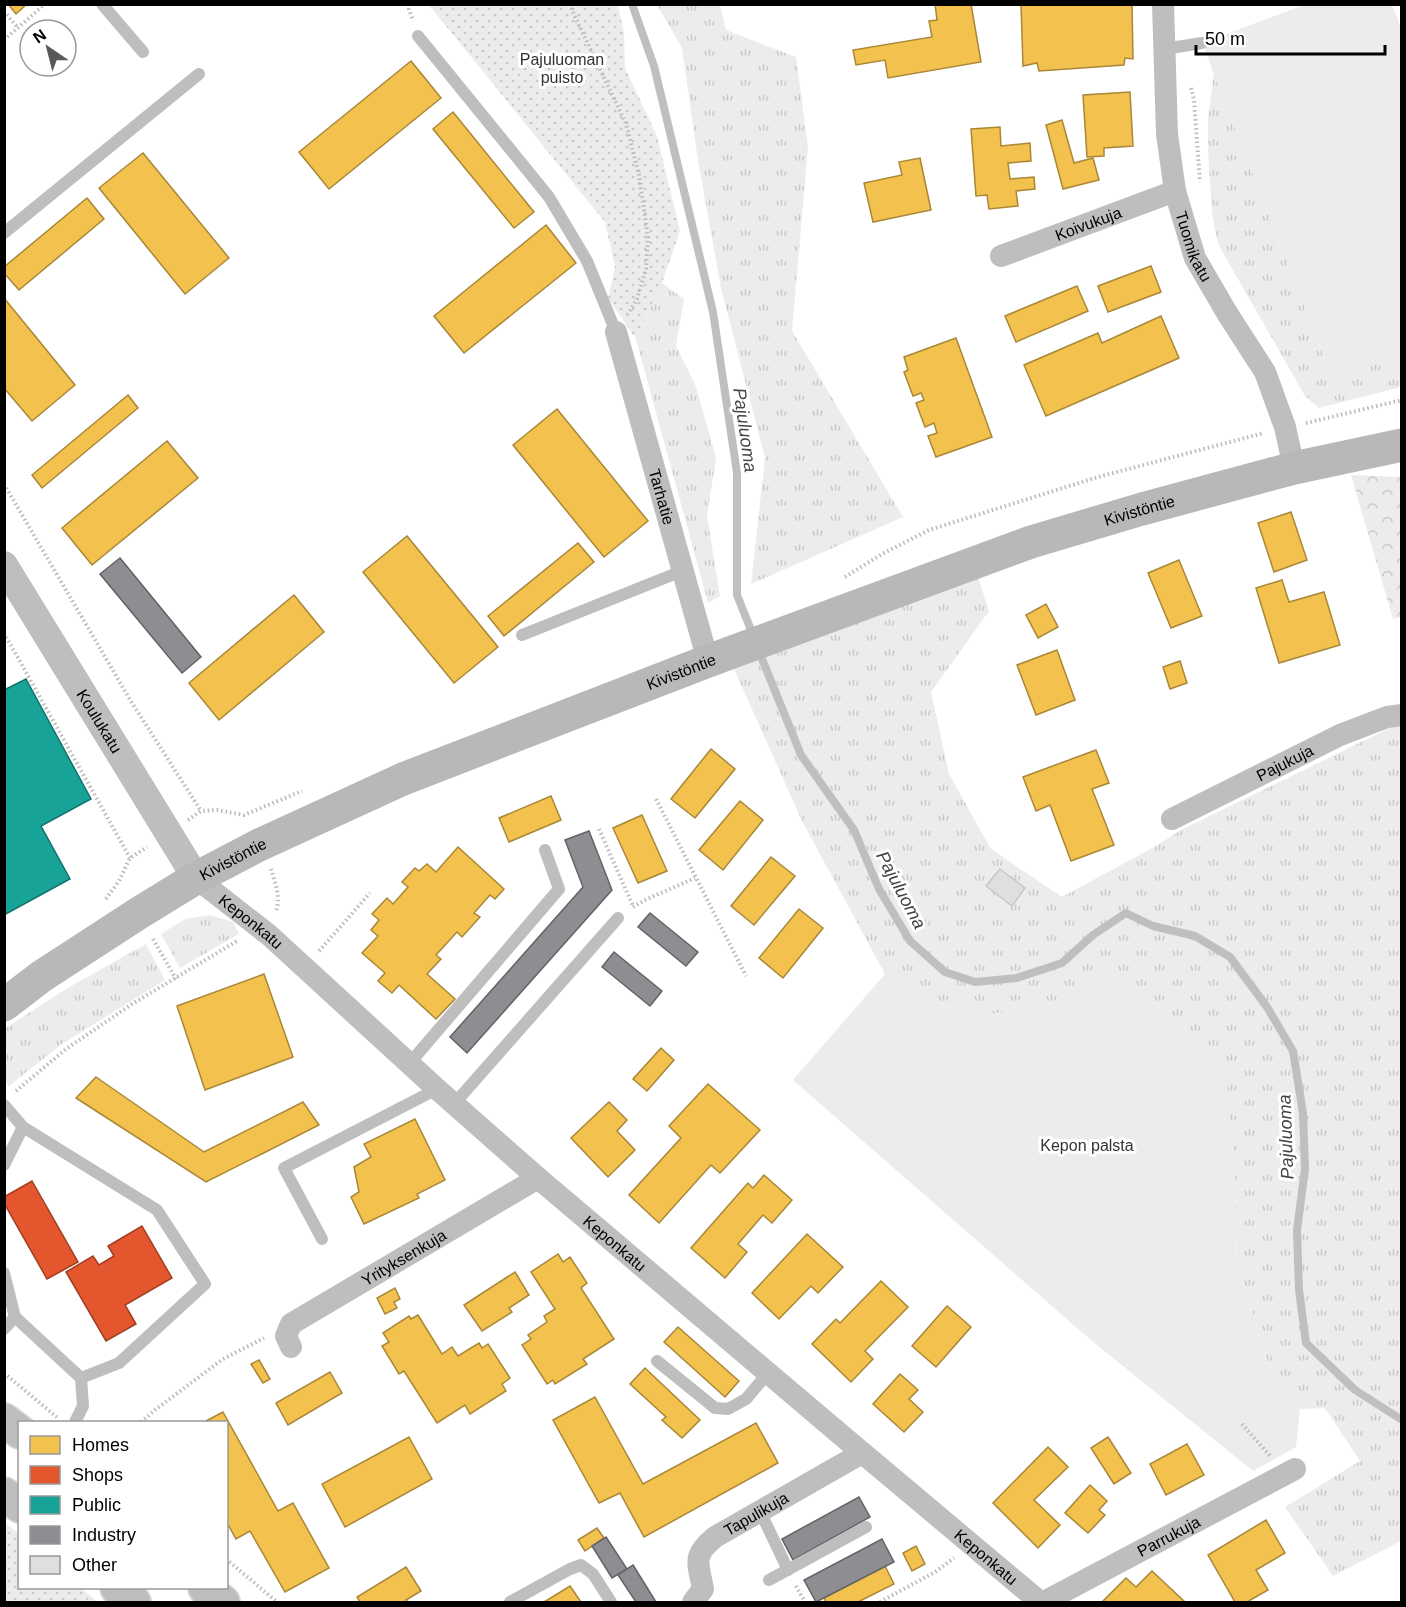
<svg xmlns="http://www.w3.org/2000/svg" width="1406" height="1607" font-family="Arial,sans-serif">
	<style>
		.grass { fill: url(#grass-tufts) }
		.forest { fill: url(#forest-crowns) }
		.park { fill: url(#park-dots) }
		.garden { fill: #ececec }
		.homes { fill: #f2c14e; stroke: #a98737; stroke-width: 1.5 }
		.shops { fill: #e4572e; stroke: #a03d20; stroke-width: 1.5 }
		.public { fill: #17a398; stroke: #10726a; stroke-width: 1.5 }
		.industry { fill: #8d8d92; stroke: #636366; stroke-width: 1.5 }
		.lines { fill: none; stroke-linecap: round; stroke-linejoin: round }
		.stream { stroke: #bfbfbf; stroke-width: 8 }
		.building { fill: #dfdfdf; stroke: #c7c7c7; stroke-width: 1.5 }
		.primary-casing { stroke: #dbdbdb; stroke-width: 36 }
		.path { stroke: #b9b9b9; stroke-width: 4; stroke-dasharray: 1.5 3; stroke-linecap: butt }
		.service { stroke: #bebebe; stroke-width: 12 }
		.minor { stroke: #bebebe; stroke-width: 22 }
		.tertiary { stroke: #bebebe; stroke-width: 28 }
		.secondary { stroke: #b8b8b8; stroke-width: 33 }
		.primary { stroke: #bebebe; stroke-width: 33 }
		.labels { text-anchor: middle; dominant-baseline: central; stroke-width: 6; stroke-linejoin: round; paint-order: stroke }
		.park-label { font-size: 16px; fill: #333; stroke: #fff }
		.street-label { font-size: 16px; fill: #000; stroke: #fff }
		.water-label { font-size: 18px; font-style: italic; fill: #444; stroke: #fff }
	</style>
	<defs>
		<pattern id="grass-tufts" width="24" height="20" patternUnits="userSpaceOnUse" patternTransform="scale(1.5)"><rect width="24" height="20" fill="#ececec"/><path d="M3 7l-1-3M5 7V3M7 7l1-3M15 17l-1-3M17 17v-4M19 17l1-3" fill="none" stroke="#c9c9c9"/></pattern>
		<pattern id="forest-crowns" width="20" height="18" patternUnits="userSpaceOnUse" patternTransform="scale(1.5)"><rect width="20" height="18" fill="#ececec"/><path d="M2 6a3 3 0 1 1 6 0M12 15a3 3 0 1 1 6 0" fill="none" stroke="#c9c9c9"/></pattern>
		<pattern id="park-dots" width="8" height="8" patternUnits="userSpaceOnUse" patternTransform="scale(1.5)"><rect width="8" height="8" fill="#ececec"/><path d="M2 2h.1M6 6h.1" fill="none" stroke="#c9c9c9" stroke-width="1.8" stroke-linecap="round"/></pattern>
	</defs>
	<rect width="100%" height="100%" fill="#fff"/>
	<g class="grass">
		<path d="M657,5H720L726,30L796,57L808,147L792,331L903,517L751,584L765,458L721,288L698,160L682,48Z"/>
		<path d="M1214,73L1333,380L1401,355V387L1319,408L1305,396L1218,244L1212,214L1208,150V118Z"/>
		<path d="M662,283L684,299L676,346L696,387L716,458L707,516L720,596L708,603L636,339Z"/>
		<path d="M978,577L989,611L931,692L949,774L991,849L1062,897L1156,846L1181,830L1394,726L1401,725V1541L1333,1576L1285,1507L1360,1461L1325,1408L1300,1409L1269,1367L1237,1263L1234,1159L1114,967L1045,1006L986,1015L925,1000L885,974L802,821L734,669Z"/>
		<path d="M210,915L233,922L239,934L180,968L161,934L185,919Z"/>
		<path d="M146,944L165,980L62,1044L9,1086L4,1080V1031L7,1027L66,989Z"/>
	</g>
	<path class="forest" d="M1351,475L1401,477V617L1393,619Z"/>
	<g class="park">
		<path d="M429,5H618L624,33L625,68L657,136L680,231L662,283L636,339L608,298L615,267L605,222Z"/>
		<path d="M4,1521L19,1534L20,1588H81L98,1602H5Z"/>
	</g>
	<g class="garden">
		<path d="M1304,5H1392L1402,30L1401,355L1333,380L1202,43Z"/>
		<path d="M1113,967L1225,1060L1234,1159L1237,1263L1269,1367L1300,1409L1296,1447L1253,1471L1092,1341L793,1080L885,974L925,1000L986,1015L1045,1006Z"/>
	</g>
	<g class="homes">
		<path d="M8,4H27L16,14Z"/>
		<path d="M935,4H971L981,62L888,78L885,60L856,65L853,50L932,37L929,21L937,20Z"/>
		<path d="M1021,4H1132L1133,59L1125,58L1124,65L1039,71L1037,63L1023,66Z"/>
		<path d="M411,61L441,98L329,189L299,152Z"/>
		<path d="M1130,92L1133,146L1104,148V156L1087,157L1083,95Z"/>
		<path d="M453,112L534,212L514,228L433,129Z"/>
		<path d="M1062,120L1074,163L1093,158L1099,180L1063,189L1046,125Z"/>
		<path d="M1000,127L1001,146L1030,143L1031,161L1008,163L1010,179L1034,177L1035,189L1016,191L1018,206L989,209L987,195L976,196L971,129Z"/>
		<path d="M143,153L229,258L185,294L99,188Z"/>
		<path d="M920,158L931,210L873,222L864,183L902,175L899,162Z"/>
		<path d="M87,198L104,219L19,290L4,273V267Z"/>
		<path d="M546,225L576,263L464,353L434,316Z"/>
		<path d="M1151,266L1161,292L1108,312L1098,286Z"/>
		<path d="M1077,286L1088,311L1016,342L1005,316Z"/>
		<path d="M4,298L75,385L32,421L4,388Z"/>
		<path d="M1161,316L1179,358L1046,416L1024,365L1098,333L1102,343Z"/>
		<path d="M956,338L992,437L936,457L928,436L937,433L934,423L925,427L916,403L924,400L921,393L913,396L904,372L908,370L904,357Z"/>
		<path d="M128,395L138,408L42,488L32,475Z"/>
		<path d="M557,409L648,521L604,557L513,445Z"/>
		<path d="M167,441L198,478L92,565L62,528Z"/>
		<path d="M1291,512L1307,560L1274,572L1258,523Z"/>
		<path d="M407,536L498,647L454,683L363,572Z"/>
		<path d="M578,543L594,562L504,636L488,616Z"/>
		<path d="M1179,560L1202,616L1171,628L1148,573Z"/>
		<path d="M1282,580L1289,602L1324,592L1340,645L1279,663L1256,588Z"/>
		<path d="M294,595L324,632L219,720L189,683Z"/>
		<path d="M1046,604L1058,627L1038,638L1026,615Z"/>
		<path d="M1057,650L1075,700L1036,715L1017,665Z"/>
		<path d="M1180,661L1187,683L1170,689L1163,667Z"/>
		<path d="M711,749L735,769L695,818L671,799Z"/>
		<path d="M1096,750L1109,783L1092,789L1114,845L1071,861L1050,805L1036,811L1023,777Z"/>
		<path d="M551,796L561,820L509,842L499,818Z"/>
		<path d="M740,801L763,820L723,870L699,850Z"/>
		<path d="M642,815L667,871L638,883L613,828Z"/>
		<path d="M458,847L504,889L495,899L490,895L474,913L480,917L462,937L457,932L436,955L441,959L427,974L455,999L436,1019L399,985L392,993L378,981L385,973L362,953L378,936L371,930L379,920L372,914L387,898L393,904L408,887L402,882L415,868L419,871L427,864L436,872Z"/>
		<path d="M771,857L795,876L754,925L731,906Z"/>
		<path d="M799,909L823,928L783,978L759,958Z"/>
		<path d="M264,974L293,1057L205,1090L177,1006Z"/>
		<path d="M661,1048L674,1060L647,1091L633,1079Z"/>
		<path d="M96,1077L204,1152L303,1102L319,1125L206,1182L76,1098Z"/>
		<path d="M708,1084L760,1130L720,1173L711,1165L659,1223L629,1195L681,1138L669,1126Z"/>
		<path d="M609,1102L627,1120L617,1131L635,1150L608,1177L571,1138Z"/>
		<path d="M415,1119L445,1180L417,1194L419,1198L364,1224L351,1197L359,1192L354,1167L371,1157L364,1144Z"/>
		<path d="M764,1175L792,1200L772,1223L763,1215L738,1244L747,1252L725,1278L691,1248L748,1183L753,1188Z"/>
		<path d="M807,1234L843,1267L818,1293L811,1286L779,1319L752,1293Z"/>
		<path d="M558,1254L563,1262L570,1257L587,1283L581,1288L614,1339L583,1359L587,1364L555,1384L553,1380L547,1384L522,1345L531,1339L528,1335L547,1322L544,1316L555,1309L531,1272Z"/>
		<path d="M515,1272L529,1295L509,1308L512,1312L482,1331L464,1305Z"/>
		<path d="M881,1281L908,1307L865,1351L873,1359L851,1382L812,1344L836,1319L840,1323Z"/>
		<path d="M395,1288L400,1299L394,1302L397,1308L385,1314L377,1298Z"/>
		<path d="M947,1306L971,1327L936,1367L912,1346Z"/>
		<path d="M418,1315L442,1354L452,1347L458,1356L479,1343L482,1348L488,1344L510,1378L502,1384L506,1391L470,1414L465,1405L437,1423L404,1371L399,1374L382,1346L389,1342L383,1333L409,1316L411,1319Z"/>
		<path d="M678,1327L739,1381L725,1397L664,1342Z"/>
		<path d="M259,1360L270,1379L263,1383L251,1364Z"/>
		<path d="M645,1368L700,1420L682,1438L662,1420L666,1417L630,1384Z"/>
		<path d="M330,1372L342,1393L288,1425L276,1403Z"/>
		<path d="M900,1374L918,1390L909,1399L923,1412L904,1432L873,1404Z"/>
		<path d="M595,1397L643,1484L756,1423L778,1463L644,1537L620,1493L599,1503L553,1420Z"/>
		<path d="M223,1412L278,1511L293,1503L329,1568L285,1592L250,1531L236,1539L226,1521V1422H204Z"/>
		<path d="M409,1437L432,1479L345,1527L322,1484Z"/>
		<path d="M1108,1437L1131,1473L1114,1484L1091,1448Z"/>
		<path d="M1187,1444L1204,1475L1166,1495L1150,1464Z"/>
		<path d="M1048,1447L1068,1467L1034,1500L1060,1525L1038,1548L993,1503Z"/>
		<path d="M1090,1485L1107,1501L1099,1510L1105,1515L1088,1533L1065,1513Z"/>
		<path d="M1266,1520L1285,1553L1256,1570L1268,1590L1247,1602H1235L1208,1555Z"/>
		<path d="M597,1528L604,1538L585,1551L578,1540Z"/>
		<path d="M916,1546L925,1564L912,1571L903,1553Z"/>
		<path d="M885,1566L894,1584L858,1602H826L824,1598Z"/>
		<path d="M406,1567L421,1591L406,1600L408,1602H360L357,1597Z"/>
		<path d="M1152,1571L1185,1602H1102L1126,1578L1136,1587Z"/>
		<path d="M570,1586L581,1602H544Z"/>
	</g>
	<g class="shops">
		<path d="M32,1181L78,1262L47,1279L4,1203V1197Z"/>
		<path d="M142,1226L172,1278L125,1305L136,1324L106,1341L66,1272L93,1256L99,1265L114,1256L108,1246Z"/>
	</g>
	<path class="public" d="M26,679L91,799L41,826L70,879L4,915V690Z"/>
	<g class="industry">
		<path d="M120,558L201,657L182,673L100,574Z"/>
		<path d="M589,831L612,890L467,1053L450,1037L583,887L565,840Z"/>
		<path d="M650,913L698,952L686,966L638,927Z"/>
		<path d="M614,952L662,991L650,1006L602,967Z"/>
		<path d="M859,1497L870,1517L793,1560L782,1539Z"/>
		<path d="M606,1537L627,1569L612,1578L592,1546Z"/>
		<path d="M882,1539L894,1562L816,1602L804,1580Z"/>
		<path d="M633,1565L656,1602H636L618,1575Z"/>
	</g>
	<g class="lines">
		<g class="stream">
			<path d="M632,4L654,66L713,312L737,473V595L753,635"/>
			<path d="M758,649L801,755L854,830L879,889L910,941L945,972L975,982L1017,978L1062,963L1093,935L1126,913L1153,926L1195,936L1230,957L1267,1007L1293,1051L1303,1113L1305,1169L1297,1230L1299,1290L1306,1343L1355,1390L1402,1420"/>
		</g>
	</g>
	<path class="building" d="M1000,869L1025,888L1012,906L986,886Z"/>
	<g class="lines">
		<g class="primary-casing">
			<g id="primary">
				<path d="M4,1420L20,1432"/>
				<path d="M4,1494L20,1506"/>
				<path d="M117,1588L134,1602"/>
				<path d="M205,1588L223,1602"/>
			</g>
		</g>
		<g class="path">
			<path d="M411,4L409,9L413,21"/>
			<path d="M569,4L626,124L639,175L648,237L646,269L637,299L628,314"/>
			<path d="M4,11L18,28"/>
			<path d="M4,40L45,4"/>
			<path d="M1191,88L1194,100L1200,182"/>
			<path d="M1306,423L1402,400"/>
			<path d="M4,484L132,703L201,811"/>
			<path d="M845,577L882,554L929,530L1098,477L1264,433"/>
			<path d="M4,633L130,858"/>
			<path d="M656,799L746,976"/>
			<path d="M188,820L201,811L217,810L244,815L302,791"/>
			<path d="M599,829L633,906"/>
			<path d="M271,869C275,882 281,898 276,911"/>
			<path d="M106,899L119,881L130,858L147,847"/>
			<path d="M633,907L645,900L695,878"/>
			<path d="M153,939L176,979"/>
			<path d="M319,951L370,893"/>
			<path d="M16,1091L66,1049L132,1004L237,941"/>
			<path d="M4,1373L59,1419"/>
			<path d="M141,1422L155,1410L223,1359L264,1338"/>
			<path d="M1242,1424L1271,1457"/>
			<path d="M226,1559L277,1602"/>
			<path d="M796,1586L805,1602"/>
			<path d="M880,1602L935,1572L954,1558"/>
		</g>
		<g class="service">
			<path d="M102,4L143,52"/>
			<path d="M418,36L549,197L587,261L616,332"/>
			<path d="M1164,49L1202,43"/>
			<path d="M4,233L199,74"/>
			<path d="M522,635L682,571"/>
			<path d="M409,1064L559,889L545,850"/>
			<path d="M454,1104L618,918"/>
			<path d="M4,1105L23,1127L157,1210L205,1284L119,1363L81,1378L15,1317L4,1273"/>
			<path d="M4,1165L23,1127"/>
			<path d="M322,1239L284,1168L437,1089"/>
			<path d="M4,1329L15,1317"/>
			<path d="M657,1361L715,1408L728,1409L746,1399L768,1373"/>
			<path d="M75,1422L83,1406L81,1378"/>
			<path d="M760,1511L788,1570"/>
			<path d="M769,1580L866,1527"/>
			<path d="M510,1602L570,1569L581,1565L593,1574L611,1602"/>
		</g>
		<g class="minor">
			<path id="s1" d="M1163,4L1167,134L1175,191L1195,258L1227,313L1265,372L1285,427L1294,468"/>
			<path id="s2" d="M1001,256L1175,191"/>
			<path id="s3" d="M616,332L708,661"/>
			<path id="s4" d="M1172,819L1340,735L1387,717L1402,715"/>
			<path id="s5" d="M196,878L269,935L437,1089L538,1178L853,1445L1040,1602"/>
			<path id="s6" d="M291,1347L286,1336L291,1324L538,1178"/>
			<path id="s7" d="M693,1602L703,1589C698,1562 692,1556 715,1537L862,1453"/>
			<path id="s8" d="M1044,1602L1295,1469"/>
		</g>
		<path class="tertiary" id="s9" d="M4,565L196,878"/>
		<path class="secondary" id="s10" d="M4,1005L42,976L139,913L196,878L259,845L403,779L708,661L1031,542L1142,509L1294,468L1402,445"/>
		<use href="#primary" class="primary"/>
	</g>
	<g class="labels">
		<g class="park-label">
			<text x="562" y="59">Pajuluoman<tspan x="562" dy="18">puisto</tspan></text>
			<text x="1087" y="1145">Kepon palsta</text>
		</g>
		<g class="street-label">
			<text stroke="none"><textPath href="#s2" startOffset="93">Koivukuja</textPath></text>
			<text stroke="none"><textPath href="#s1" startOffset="246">Tuomikatu</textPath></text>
			<text stroke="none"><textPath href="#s3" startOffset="171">Tarhatie</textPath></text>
			<text stroke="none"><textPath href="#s10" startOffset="1244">Kivistöntie</textPath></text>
			<text stroke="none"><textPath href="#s10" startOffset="758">Kivistöntie</textPath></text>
			<text stroke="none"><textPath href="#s9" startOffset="183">Koulukatu</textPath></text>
			<text stroke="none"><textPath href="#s4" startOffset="126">Pajukuja</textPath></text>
			<text stroke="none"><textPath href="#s10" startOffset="272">Kivistöntie</textPath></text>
			<text stroke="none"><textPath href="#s5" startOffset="70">Keponkatu</textPath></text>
			<text stroke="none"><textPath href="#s5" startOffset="556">Keponkatu</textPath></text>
			<text stroke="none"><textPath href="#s6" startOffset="156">Yrityksenkuja</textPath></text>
			<text stroke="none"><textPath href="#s7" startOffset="122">Tapulikuja</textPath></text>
			<text stroke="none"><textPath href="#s8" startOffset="141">Parrukuja</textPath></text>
			<text stroke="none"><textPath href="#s5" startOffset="1042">Keponkatu</textPath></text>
		</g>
		<g class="water-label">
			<text transform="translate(745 430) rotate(82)">Pajuluoma</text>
			<text transform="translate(901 890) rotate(62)">Pajuluoma</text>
			<text transform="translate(1286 1137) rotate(-92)">Pajuluoma</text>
		</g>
	</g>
	<rect width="1406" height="1607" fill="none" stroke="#000000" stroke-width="12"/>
	<rect x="18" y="1421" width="210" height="168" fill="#ffffff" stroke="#999999" stroke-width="1.5"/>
	<rect x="30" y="1436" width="30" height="18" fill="#f2c14e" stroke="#999999" stroke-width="1.5"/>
	<text x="72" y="1451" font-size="18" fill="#000000">Homes</text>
	<rect x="30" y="1466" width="30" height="18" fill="#e4572e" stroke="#999999" stroke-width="1.5"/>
	<text x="72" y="1481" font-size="18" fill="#000000">Shops</text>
	<rect x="30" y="1496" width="30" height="18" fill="#17a398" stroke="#999999" stroke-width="1.5"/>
	<text x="72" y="1511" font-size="18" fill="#000000">Public</text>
	<rect x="30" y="1526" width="30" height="18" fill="#8d8d92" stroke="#999999" stroke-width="1.5"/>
	<text x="72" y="1541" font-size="18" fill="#000000">Industry</text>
	<rect x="30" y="1556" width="30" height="18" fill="#dfdfdf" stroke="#999999" stroke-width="1.5"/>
	<text x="72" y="1571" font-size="18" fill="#000000">Other</text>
	<g transform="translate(48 48) rotate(325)"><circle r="28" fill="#ffffff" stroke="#999999" stroke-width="1.5"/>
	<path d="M0-4.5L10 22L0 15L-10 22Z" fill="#595959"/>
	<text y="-9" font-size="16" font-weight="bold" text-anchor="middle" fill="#000000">N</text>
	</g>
	<path d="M1196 45v9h189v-9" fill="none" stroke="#000000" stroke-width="3"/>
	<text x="1205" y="45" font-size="18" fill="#000000" stroke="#ffffff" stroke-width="4.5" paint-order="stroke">50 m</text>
</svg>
